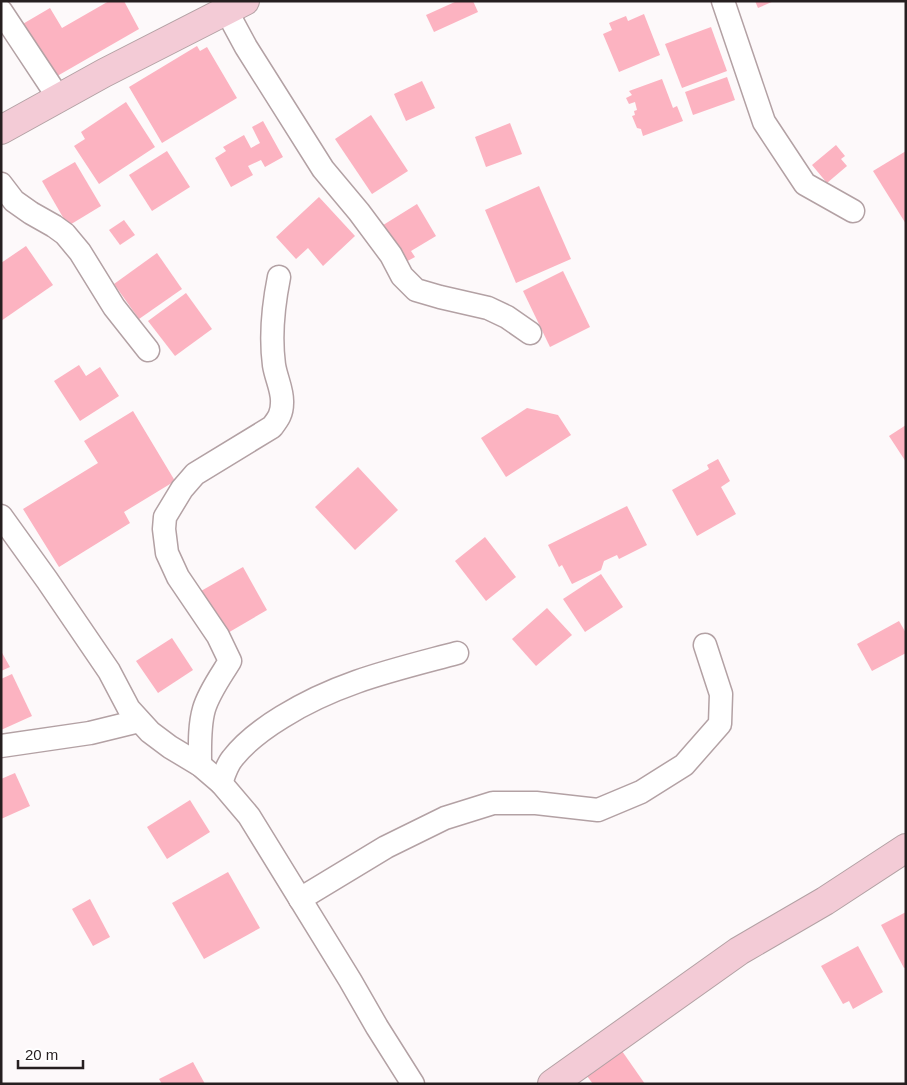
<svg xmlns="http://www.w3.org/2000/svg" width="907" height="1085" font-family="Arial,sans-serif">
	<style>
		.building { fill: #fcb3c1 }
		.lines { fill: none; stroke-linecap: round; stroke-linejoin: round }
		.street-casing { stroke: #b3a1a4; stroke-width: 25 }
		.secondary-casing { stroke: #b3a1a4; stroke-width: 30 }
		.street { stroke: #fff; stroke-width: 22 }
		.secondary { stroke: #f3cbd6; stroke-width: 28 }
	</style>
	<rect width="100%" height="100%" fill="#fdf9fa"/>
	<g class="building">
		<path d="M109,1H124L139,29L52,79L21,25L50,8L62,28Z"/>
		<path d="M457,1H473L478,12L434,32L426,15Z"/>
		<path d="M755,1H774L758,8Z"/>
		<path d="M644,14L660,55L619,72L603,34L612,30L609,23L626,16L628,21Z"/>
		<path d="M711,27L727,71L682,88L665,44Z"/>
		<path d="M197,46L200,51L207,47L237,98L162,143L129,87Z"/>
		<path d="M727,77L735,100L693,115L685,92Z"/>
		<path d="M662,79L673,108L677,106L683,121L643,136L641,129L637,128L632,116L635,115L634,111L637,110L635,102L629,104L626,98L632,95L629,91Z"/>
		<path d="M422,81L435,108L406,121L394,94Z"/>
		<path d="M126,102L155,147L99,184L74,146L85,139L81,132Z"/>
		<path d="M371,115L408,171L372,194L335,139Z"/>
		<path d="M263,121L283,157L265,167L261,160L248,166L253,175L231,187L215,158L226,151L223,147L244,135L251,148L260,143L252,127Z"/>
		<path d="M510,123L522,154L486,167L475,137Z"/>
		<path d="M836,145L845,156L841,159L847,166L827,183L812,165Z"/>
		<path d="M167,151L190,187L152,211L129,175Z"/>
		<path d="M906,151V224L873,171Z"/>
		<path d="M75,162L101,206L68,226L42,181Z"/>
		<path d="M539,186L571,259L516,283L485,210Z"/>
		<path d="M319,197L355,236L323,266L308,248L296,259L276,237Z"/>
		<path d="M417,204L436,236L411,251L415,257L402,264L380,227Z"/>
		<path d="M124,220L135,235L120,245L109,230Z"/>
		<path d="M26,246L53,285L1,321V263Z"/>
		<path d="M157,253L182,289L139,319L114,284Z"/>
		<path d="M563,271L590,327L550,347L523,291Z"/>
		<path d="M186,293L212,329L175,356L148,321Z"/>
		<path d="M79,365L86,376L100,367L119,396L80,421L54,381Z"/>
		<path d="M527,408L558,415L571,435L506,477L481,438Z"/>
		<path d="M133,411L175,481L124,512L130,523L59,567L23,509L98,463L84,441Z"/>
		<path d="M906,425V462L889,436Z"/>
		<path d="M718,459L730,481L721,487L736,514L697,536L672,490L709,469L707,465Z"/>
		<path d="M358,467L398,510L355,550L315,507Z"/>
		<path d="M627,506L647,545L619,559L617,555L604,561L601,570L572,584L562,565L559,567L548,545Z"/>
		<path d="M485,537L516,577L486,601L455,561Z"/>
		<path d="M243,567L267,610L226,634L201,591Z"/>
		<path d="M601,574L623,607L585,632L563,599Z"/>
		<path d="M547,608L572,635L536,666L512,639Z"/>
		<path d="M899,621L906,633V653L872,671L857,644Z"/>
		<path d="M172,638L193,670L158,693L136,661Z"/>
		<path d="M1,651L10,667L1,671Z"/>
		<path d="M12,674L32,716L1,730V679Z"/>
		<path d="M15,773L30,806L1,819V779Z"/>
		<path d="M190,800L210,832L167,859L147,827Z"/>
		<path d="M228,872L260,928L204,959L172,903Z"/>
		<path d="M90,899L110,937L93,946L72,909Z"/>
		<path d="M906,912V967L904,968L881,925Z"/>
		<path d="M858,946L883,992L853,1009L849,1001L843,1004L821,966Z"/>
		<path d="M622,1051L645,1084H593L587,1076Z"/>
		<path d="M193,1062L205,1084H162L159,1079Z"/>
	</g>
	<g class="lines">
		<g class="street-casing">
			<g id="street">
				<path d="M723,1L764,122L805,184L853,211"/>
				<path d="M226,10L246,47L323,169L359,212L391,255L402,276L416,290L440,297L488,308L507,317L530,333"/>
				<path d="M1,11L58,97"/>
				<path d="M1,184L14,201L31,213L54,226L65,234L80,252L114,307L148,350"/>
				<path d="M1,516L47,580L109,671L129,709L150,732L170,747L200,765L221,783L249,816L350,980L377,1027L413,1084"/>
				<path d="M1,746L90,733L139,721"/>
				<path d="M200,765C200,747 199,726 204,709C209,692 221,676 230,661L218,636L178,577L167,553L164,529L165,517L182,489L195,474L272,427C278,419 282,414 282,403C283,391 276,378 274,365C270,335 273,307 279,277"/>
				<path d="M221,783C224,775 227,765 232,759C245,742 264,728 282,717C338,682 394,670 457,653"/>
				<path d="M300,899L386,847L445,818L493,803H536L598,810L641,792L684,765L720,724L721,694L705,645"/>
			</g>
		</g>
		<g class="secondary-casing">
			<g id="secondary">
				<path d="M1,130L104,73L245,1"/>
				<path d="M552,1084L739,951L825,901L906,848"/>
			</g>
		</g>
		<use href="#street" class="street"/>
		<use href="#secondary" class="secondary"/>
	</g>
	<rect width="907" height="1085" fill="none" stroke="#261f20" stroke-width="5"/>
	<path d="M18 1060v8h65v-8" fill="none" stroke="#261f20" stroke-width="2.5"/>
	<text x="25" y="1060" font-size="15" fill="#261f20" stroke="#ffffff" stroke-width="4" paint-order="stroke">20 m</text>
</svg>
